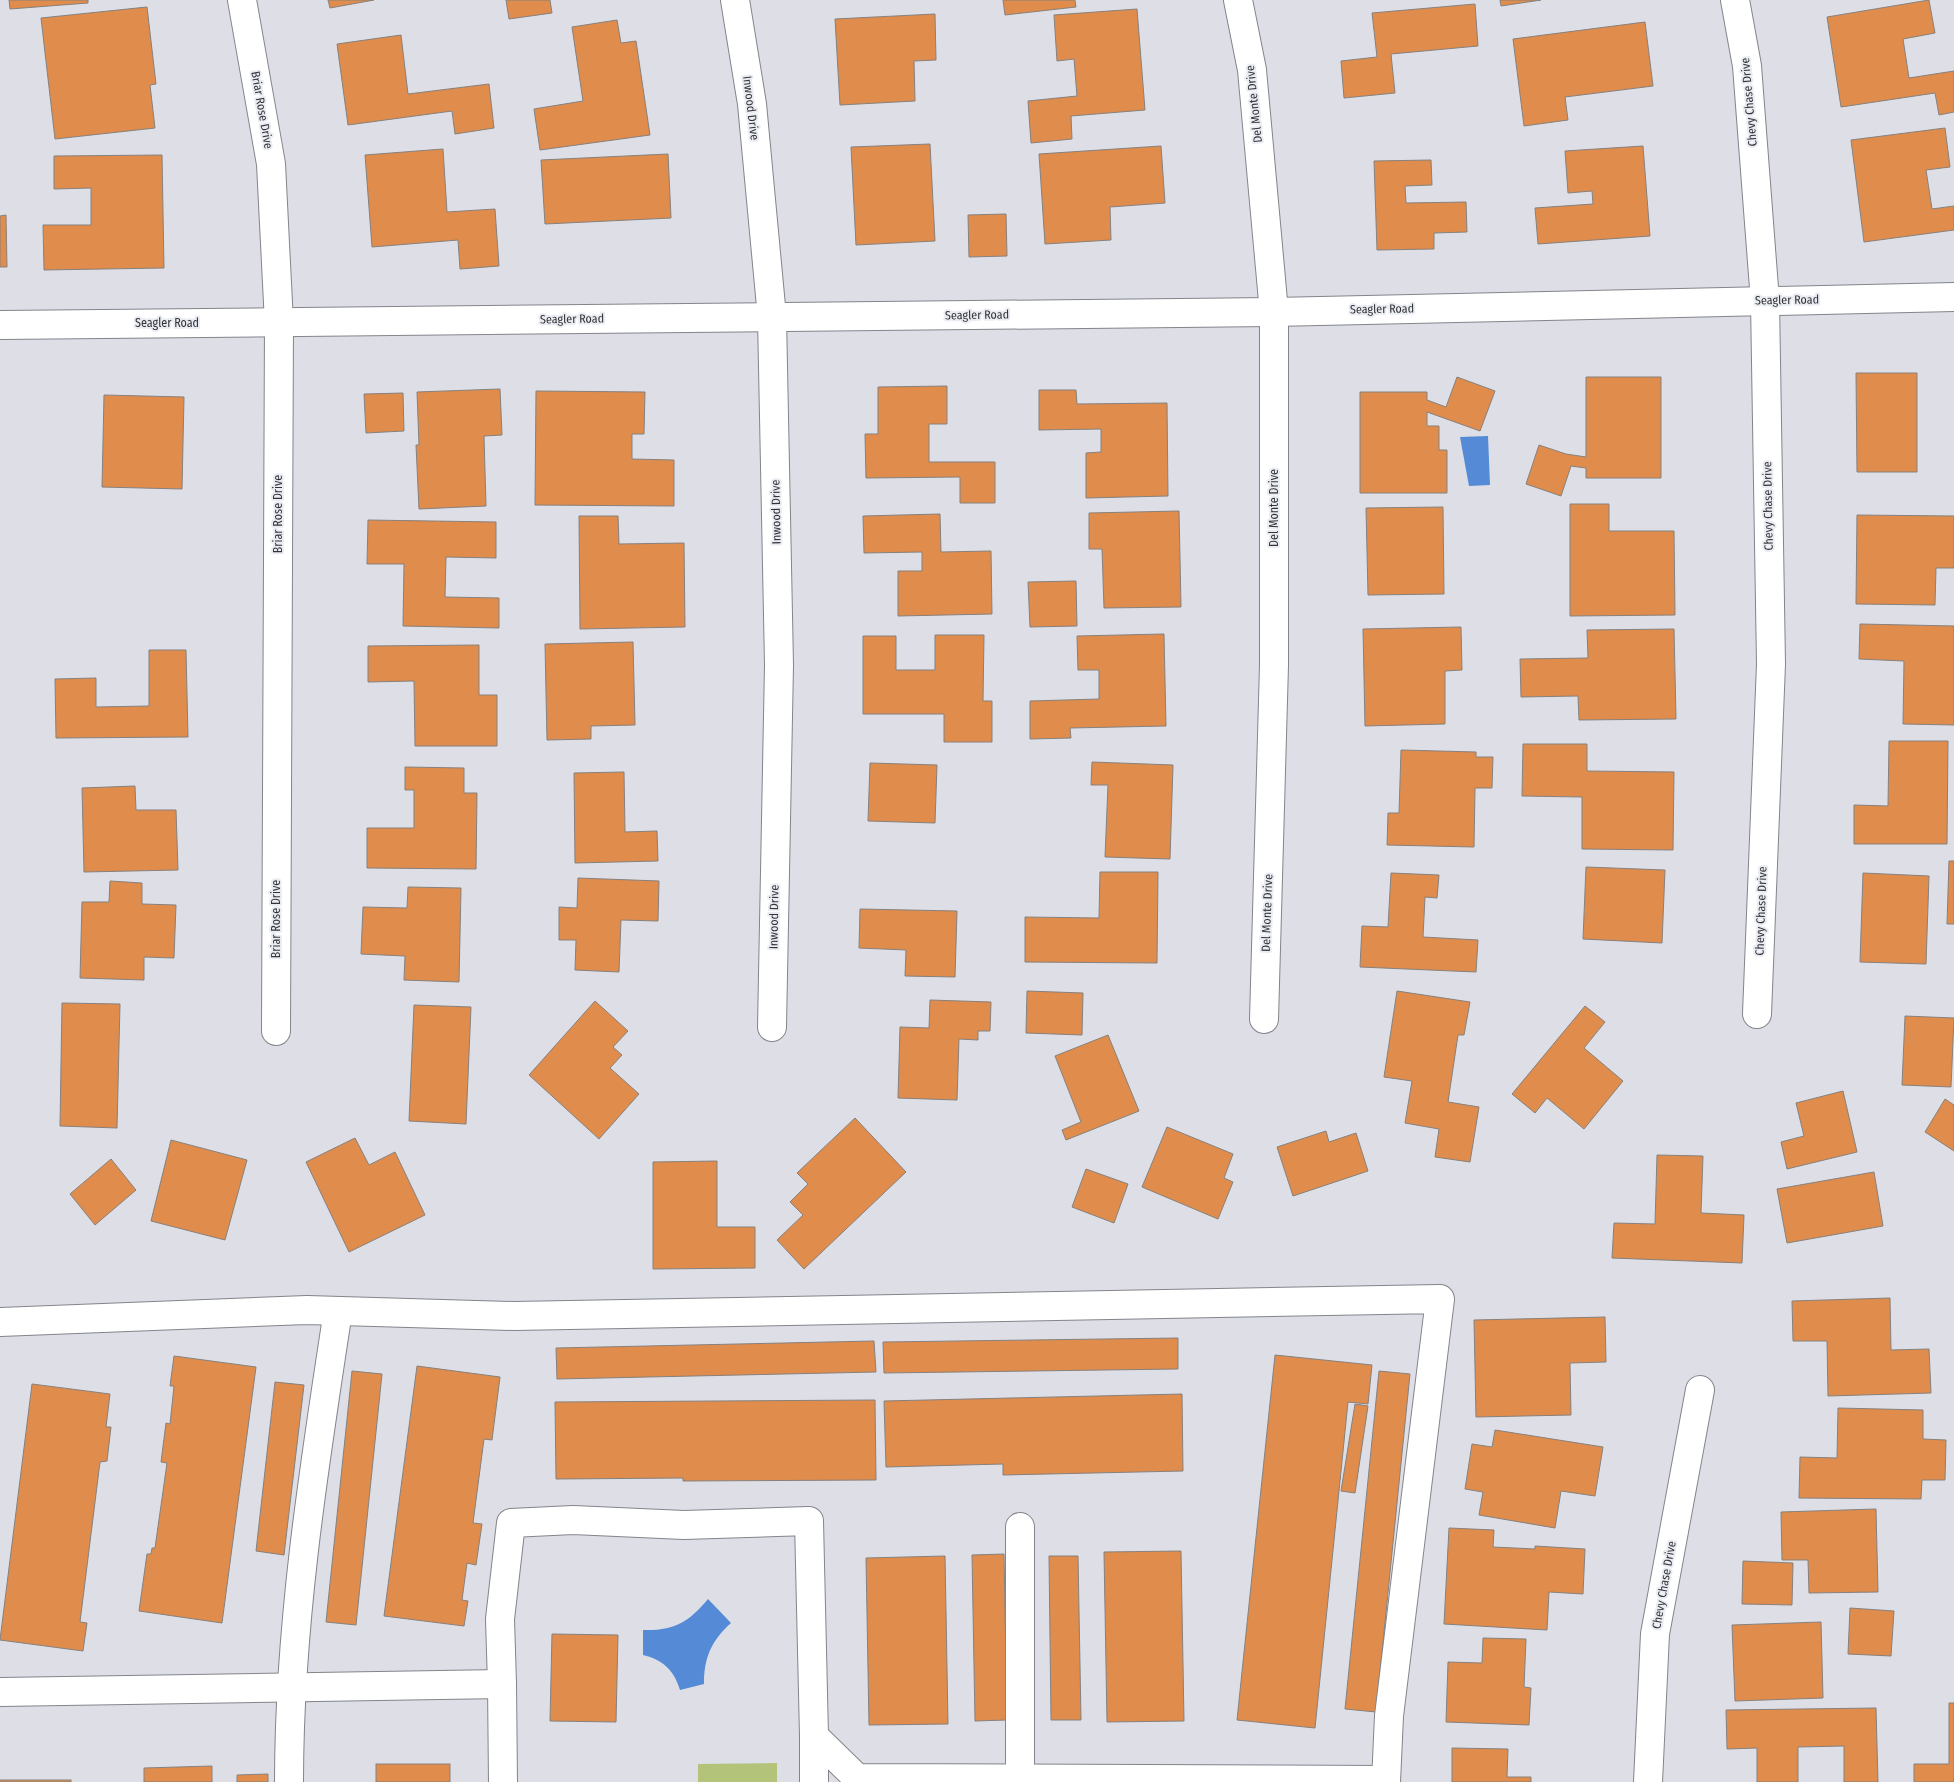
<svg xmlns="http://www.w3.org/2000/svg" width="1954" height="1782" font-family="'Fira Sans Condensed',sans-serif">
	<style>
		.green { fill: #b4c37a }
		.water { fill: #548ad6 }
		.building { fill: #df8c4c; stroke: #87817d }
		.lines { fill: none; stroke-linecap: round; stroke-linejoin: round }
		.minor-casing { stroke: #83858b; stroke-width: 30 }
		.minor { stroke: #fff; stroke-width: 28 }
		.labels { text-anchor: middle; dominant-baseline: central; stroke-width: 4; stroke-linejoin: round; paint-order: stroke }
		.street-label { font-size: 12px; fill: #343437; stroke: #eaecf3 }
	</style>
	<rect width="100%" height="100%" fill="#dddee6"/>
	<path class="green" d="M777,1763V1782H698V1764Z"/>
	<g class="water">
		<path d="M1488,436L1490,485L1469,486L1460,437Z"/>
		<path d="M708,1599L731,1623C711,1641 704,1658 704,1684L680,1690C674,1670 663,1660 643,1655V1630C674,1631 689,1622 708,1599Z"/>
	</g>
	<g class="building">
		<path d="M9,0H88V3L10,9Z"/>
		<path d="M328,0H374L330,8Z"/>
		<path d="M506,0H550L552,13L509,19Z"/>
		<path d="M1003,0H1075L1076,7L1005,15Z"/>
		<path d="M1500,0H1541L1501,6Z"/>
		<path d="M1929,0L1935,33L1903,39L1909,78L1954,71V112L1939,115L1935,93L1841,107L1827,17Z"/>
		<path d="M1475,4L1478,46L1391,54L1395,93L1344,98L1341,61L1377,57L1372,13Z"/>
		<path d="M147,7L156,84L150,85L155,128L55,139L41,18Z"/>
		<path d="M1137,9L1145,110L1071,116L1072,139L1031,143L1028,101L1077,96L1074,59L1057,61L1054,15Z"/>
		<path d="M935,14L936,60L914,61L915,101L840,105L835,19Z"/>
		<path d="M617,20L621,43L636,41L650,135L540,150L534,109L583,101L572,27Z"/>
		<path d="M1645,22L1653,86L1565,97L1568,120L1524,126L1513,39Z"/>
		<path d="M401,35L408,94L489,84L494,128L455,134L452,111L348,125L337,44Z"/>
		<path d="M1945,128L1950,167L1926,170L1932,209L1954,206V230L1864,242L1851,140Z"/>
		<path d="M930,144L935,241L856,245L851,147Z"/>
		<path d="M1161,146L1165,203L1110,207L1111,240L1045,244L1039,154Z"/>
		<path d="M1643,146L1650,236L1538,244L1535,208L1593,204L1592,191L1568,193L1565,151Z"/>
		<path d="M443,149L447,212L495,209L499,266L460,269L458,240L372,247L365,155Z"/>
		<path d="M668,154L671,218L545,224L541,160Z"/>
		<path d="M162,155L164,268L44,270L43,225H91V188L54,189V156Z"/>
		<path d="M1431,160L1432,185L1405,186L1406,203L1466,202L1467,232L1434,233V249L1377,250L1374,161Z"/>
		<path d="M1006,214L1007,256L969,257L968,215Z"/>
		<path d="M6,215L7,267H0V216Z"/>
		<path d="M1856,373H1917V472H1857Z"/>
		<path d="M1457,377L1495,391L1480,431L1427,412V426H1439V450H1447V493H1360V392H1427V400L1446,407Z"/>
		<path d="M1586,377H1661V478H1586V468L1571,466L1561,496L1526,484L1539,445L1566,454L1586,457Z"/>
		<path d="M947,386V424H929V462H995V503H960V477L866,478L865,434H878V387Z"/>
		<path d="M500,389L502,435L484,436L486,506L419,509L416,445H419L417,392Z"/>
		<path d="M1039,390H1076L1077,404L1167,403L1168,496L1086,498V453L1101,452V429L1039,430Z"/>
		<path d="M536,391L645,392L644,434H632V459L674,460V506L535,505Z"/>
		<path d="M403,393L404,431L366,433L364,394Z"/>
		<path d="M104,395L184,397L182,489L102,487Z"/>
		<path d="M1570,504H1609V531H1674L1675,615L1570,616Z"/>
		<path d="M1443,507L1444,594L1368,595L1366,508Z"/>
		<path d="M1179,511L1181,607L1104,608L1102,549H1089V513Z"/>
		<path d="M940,514L941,552L991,551L992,614L898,616V571H922V552L864,553L863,516Z"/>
		<path d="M1857,515L1954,516V568H1936L1935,605L1856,604Z"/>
		<path d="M579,516H618L619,544L684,543L685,627L580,629Z"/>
		<path d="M368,520L496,522V558L446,557L445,597L499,598V628L403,626L404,564H367Z"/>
		<path d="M1076,581L1077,626L1030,627L1028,582Z"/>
		<path d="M1860,624L1954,626V725L1903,724L1904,661L1859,659Z"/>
		<path d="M1461,627L1462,670L1445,671V724L1365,726L1363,629Z"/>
		<path d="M1674,629L1676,719L1579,720L1578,696L1521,697L1520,659L1588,658L1587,630Z"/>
		<path d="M1164,634L1166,726L1070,728L1071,738L1030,739V701L1099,699V670H1078L1077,636Z"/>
		<path d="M935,635H984L983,701H992V742H944V714H863V636H896V670H935Z"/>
		<path d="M633,642L635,725L591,726V739L547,740L545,644Z"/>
		<path d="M479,645V695H497V746H415L414,681L368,682V646Z"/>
		<path d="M149,650H186L188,737L56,738L55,679L96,678V707L149,706Z"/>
		<path d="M1889,741H1948L1947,844H1854V805L1888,806Z"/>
		<path d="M1523,744H1587V771L1674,772L1673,850L1582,849V797L1522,796Z"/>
		<path d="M1401,750L1476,752V757H1493L1492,788H1475L1474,847L1387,845L1388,813H1399Z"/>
		<path d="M1092,762L1173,765L1170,859L1105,857L1108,785H1091Z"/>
		<path d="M870,763L937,765L935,823L868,821Z"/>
		<path d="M405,767L464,768V793H477L476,869L367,868V828H414V790H405Z"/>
		<path d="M624,772L625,832L657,831L658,861L575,863L574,773Z"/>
		<path d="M135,786L136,810H176L178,870L84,872L82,788Z"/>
		<path d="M1949,861H1954V924H1947Z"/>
		<path d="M1586,867L1665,870L1662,943L1583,939Z"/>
		<path d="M1100,872H1158L1157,963L1025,962V917L1099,918Z"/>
		<path d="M1391,873L1439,875L1437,898L1425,897L1423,937L1478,940L1476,972L1360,967L1362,926L1388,927Z"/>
		<path d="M1863,873L1929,876L1926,964L1860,962Z"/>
		<path d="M578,878L659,881L658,921L621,920L619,972L575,970L576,940H559V907L577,908Z"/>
		<path d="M110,881L142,883V904L176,905L174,958L144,957V980L80,978L82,902H109Z"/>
		<path d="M408,887L461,888L459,982L404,980L405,956L361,954L363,907L407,908Z"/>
		<path d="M860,909L957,911L955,977L905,976L906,950L859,948Z"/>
		<path d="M1027,991L1083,993L1082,1035L1026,1033Z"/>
		<path d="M1397,991L1470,1002L1464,1035H1458L1448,1102L1479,1107L1470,1162L1435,1157L1439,1129L1405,1123L1412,1081L1384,1077Z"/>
		<path d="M930,1000L991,1002L990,1031H978V1040L959,1039L957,1100L898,1098L900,1027L929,1028Z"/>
		<path d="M595,1001L628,1031L613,1047L622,1055L610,1068L639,1094L599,1139L529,1075Z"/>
		<path d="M62,1003L120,1004L117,1128L60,1126Z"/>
		<path d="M414,1005L471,1007L466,1124L409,1121Z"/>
		<path d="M1585,1006L1605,1022L1584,1048L1623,1081L1584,1129L1547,1098L1535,1113L1512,1094Z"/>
		<path d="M1905,1016L1954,1018L1951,1087L1902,1085Z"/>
		<path d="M1108,1035L1139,1111L1066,1140L1062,1130L1081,1122L1055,1056Z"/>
		<path d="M1843,1091L1857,1152L1787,1169L1781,1142L1804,1136L1796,1103Z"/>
		<path d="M1945,1099L1954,1105V1151L1925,1132Z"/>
		<path d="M855,1118L906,1172L804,1269L777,1240L803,1215L790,1202L808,1184L797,1173Z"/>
		<path d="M1167,1127L1233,1154L1224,1178L1233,1182L1218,1219L1142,1187Z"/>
		<path d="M1326,1131L1329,1142L1356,1133L1368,1171L1293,1196L1277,1147Z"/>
		<path d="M355,1138L369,1165L395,1152L425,1215L349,1252L306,1162Z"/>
		<path d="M171,1140L247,1160L225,1240L151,1221Z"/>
		<path d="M1657,1155L1703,1156L1701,1213L1744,1215L1742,1263L1612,1258L1614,1223L1655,1224Z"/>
		<path d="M111,1159L136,1190L95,1225L70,1194Z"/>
		<path d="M717,1161V1227H755V1268L653,1269V1162Z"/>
		<path d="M1086,1169L1128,1184L1114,1223L1072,1207Z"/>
		<path d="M1874,1172L1883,1226L1787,1243L1777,1189Z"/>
		<path d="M1890,1298L1891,1350L1929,1349L1931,1393L1828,1396L1827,1341H1793L1792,1301Z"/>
		<path d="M1605,1317L1606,1362L1570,1363L1571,1415L1476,1417L1474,1320Z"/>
		<path d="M1178,1338V1369L884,1373L883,1342Z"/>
		<path d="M874,1341L876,1372L557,1379L556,1348Z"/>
		<path d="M1275,1355L1372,1365L1368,1404L1348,1402L1315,1728L1237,1720Z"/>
		<path d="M174,1356L256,1367L222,1623L139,1611L147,1554H151L152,1548H155L167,1463L161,1462L166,1423L170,1424L174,1386H170Z"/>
		<path d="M417,1366L500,1377L492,1440L484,1439L473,1523L482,1524L476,1565L467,1563L462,1600L468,1601L464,1626L384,1616Z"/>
		<path d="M352,1371L382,1374L356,1625L326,1622Z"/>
		<path d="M1379,1371L1410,1374L1376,1712L1345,1709Z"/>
		<path d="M275,1382L304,1385L284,1555L256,1551Z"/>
		<path d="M32,1384L110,1394L106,1427H111L107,1461L100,1462L80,1622L87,1623L83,1651L0,1640Z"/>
		<path d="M1182,1394L1183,1471L1003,1475V1464L886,1467L884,1401Z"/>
		<path d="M875,1400L876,1480L683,1481V1478L556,1479L555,1402Z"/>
		<path d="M1355,1404L1368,1406L1355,1493L1341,1491Z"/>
		<path d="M1838,1408L1923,1410V1439L1946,1440L1945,1480H1922L1921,1499L1799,1498L1800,1457L1837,1458Z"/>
		<path d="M1495,1430L1603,1447L1595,1496L1561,1491L1555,1528L1479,1515L1483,1492L1465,1489L1472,1444L1492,1447Z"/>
		<path d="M1876,1509L1878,1592L1809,1593L1808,1560H1782L1781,1512Z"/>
		<path d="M1449,1528L1494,1530L1493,1547L1535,1549V1546L1585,1549L1583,1594L1549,1592L1547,1630L1444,1624Z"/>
		<path d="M1181,1551L1184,1721L1107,1722L1104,1552Z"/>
		<path d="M1004,1554L1007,1720L975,1721L972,1555Z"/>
		<path d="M945,1556L948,1724L869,1725L866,1558Z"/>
		<path d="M1049,1556H1078L1081,1720H1051Z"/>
		<path d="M1743,1561L1793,1563L1792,1605L1742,1604Z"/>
		<path d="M1850,1608L1894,1611L1891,1656L1848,1654Z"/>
		<path d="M1821,1622L1823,1698L1735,1701L1732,1625Z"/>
		<path d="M552,1634L618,1635L616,1722L550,1721Z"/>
		<path d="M1483,1638L1526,1639L1524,1687L1531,1688L1529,1725L1446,1722L1448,1662L1482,1663Z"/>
		<path d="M1949,1703H1954V1782H1914V1764H1949Z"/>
		<path d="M1876,1708L1878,1782H1844V1746L1798,1747V1782H1757V1748L1727,1749L1726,1710Z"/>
		<path d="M1452,1748L1508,1749L1507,1777H1531V1782H1452Z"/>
		<rect x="376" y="1764" width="74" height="18"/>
		<path d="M212,1766V1782H144V1768Z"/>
		<path d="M268,1774V1782H237V1775Z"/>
		<rect x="0" y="1780" width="71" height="2"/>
	</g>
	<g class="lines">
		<g class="minor-casing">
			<g id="minor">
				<path d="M242,0L271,164L279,323L276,1031"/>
				<path d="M735,0L752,104L772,317L779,665L772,1027"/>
				<path d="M1238,0L1252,70L1274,312V665L1264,1019"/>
				<path d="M1735,0L1747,66L1765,301L1771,664L1757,1014"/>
				<path d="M0,325L1274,312L1954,297"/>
				<path d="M0,1322L307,1310L514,1316L1440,1299L1389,1716L1386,1782"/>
				<path d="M1020,1527V1782"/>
				<path d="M502,1684L500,1619L511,1523L573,1520L684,1525L809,1521L814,1736L857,1778L1386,1780"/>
				<path d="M0,1692L502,1684L503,1782"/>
				<path d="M814,1736V1782"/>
				<path d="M289,1782C289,1624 314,1467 338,1311"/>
				<path d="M1648,1782L1655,1634L1700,1390"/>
			</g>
		</g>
		<use href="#minor" class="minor"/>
	</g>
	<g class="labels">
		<g class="street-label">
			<text transform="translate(1749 102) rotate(-95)">Chevy Chase Drive</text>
			<text transform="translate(1254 104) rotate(-96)">Del Monte Drive</text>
			<text transform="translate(751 108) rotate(83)">Inwood Drive</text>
			<text transform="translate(262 110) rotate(80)">Briar Rose Drive</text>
			<text transform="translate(1787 300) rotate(-1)">Seagler Road</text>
			<text transform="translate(1382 309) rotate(-1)">Seagler Road</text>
			<text transform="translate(977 315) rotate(-1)">Seagler Road</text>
			<text transform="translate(572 319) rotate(-1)">Seagler Road</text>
			<text x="167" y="323">Seagler Road</text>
			<text transform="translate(1768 506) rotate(-91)">Chevy Chase Drive</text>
			<text transform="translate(1274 508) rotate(-90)">Del Monte Drive</text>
			<text transform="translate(776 512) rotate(-91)">Inwood Drive</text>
			<text transform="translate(278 514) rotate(-90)">Briar Rose Drive</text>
			<text transform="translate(1761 911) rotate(-88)">Chevy Chase Drive</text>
			<text transform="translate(1267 913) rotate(-88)">Del Monte Drive</text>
			<text transform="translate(774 917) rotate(-89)">Inwood Drive</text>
			<text transform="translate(276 919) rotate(-90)">Briar Rose Drive</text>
			<text transform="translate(1664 1585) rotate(-80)">Chevy Chase Drive</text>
		</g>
	</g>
</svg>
